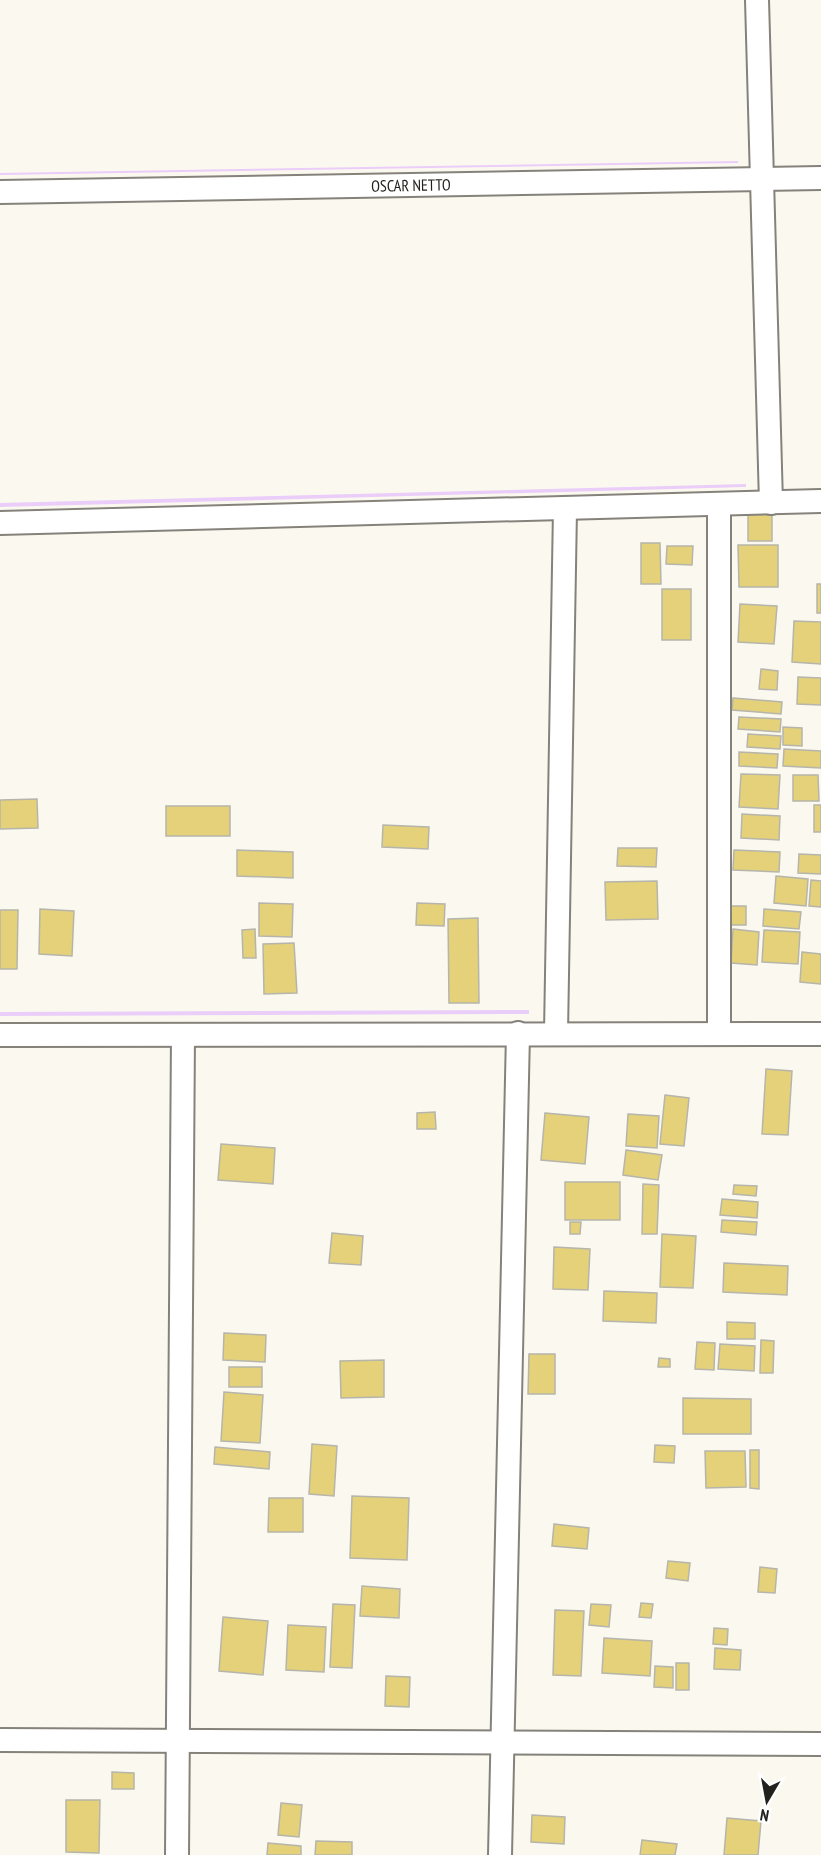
<svg xmlns="http://www.w3.org/2000/svg" width="821" height="1855" font-family="'PT Sans Narrow',sans-serif">
	<style>
		.water { fill: #eacef9 }
		.building { fill: #e4d179; stroke: #b6b5ab; stroke-width: 1.5 }
		.lines { fill: none; stroke-linecap: round; stroke-linejoin: round }
		.street-casing { stroke: #84827a; stroke-width: 26 }
		.street { stroke: #fff; stroke-width: 22 }
		.labels { text-anchor: middle; dominant-baseline: central; stroke-width: 6; stroke-linejoin: round; paint-order: stroke }
		.street-label { font-size: 16px; fill: #22211e; stroke: #fff }
	</style>
	<rect width="100%" height="100%" fill="#fbf9ef"/>
	<g class="water">
		<path d="M738,161V163L0,175V173Z"/>
		<path d="M746,484V487L0,507V503Z"/>
		<path d="M529,1010V1014L0,1016V1012Z"/>
	</g>
	<g class="building">
		<rect x="748" y="512" width="24" height="29"/>
		<path d="M641,543H660L661,584H641Z"/>
		<path d="M738,545H778V587H739Z"/>
		<path d="M667,546H693L692,565L666,564Z"/>
		<rect x="817" y="584" width="4" height="29"/>
		<rect x="662" y="589" width="29" height="51"/>
		<path d="M740,604L777,606L774,644L738,642Z"/>
		<path d="M794,621L821,622V664L792,662Z"/>
		<path d="M761,669L778,671L777,690L759,689Z"/>
		<path d="M798,677L821,678V705L797,704Z"/>
		<path d="M733,698L782,702L781,714L732,710Z"/>
		<path d="M739,717L781,719L780,732L738,729Z"/>
		<path d="M783,727L802,728V746L783,745Z"/>
		<path d="M748,734L781,736L780,749L747,747Z"/>
		<path d="M784,749L821,751V768L783,766Z"/>
		<path d="M739,752L778,754L777,768L739,766Z"/>
		<path d="M741,774L780,775L778,809L739,807Z"/>
		<path d="M793,775H818L819,801H793Z"/>
		<path d="M37,799L38,828L0,829V800Z"/>
		<rect x="814" y="805" width="7" height="27"/>
		<rect x="166" y="806" width="64" height="30"/>
		<path d="M742,814L780,816L779,840L741,838Z"/>
		<path d="M383,825L429,827L428,849L382,847Z"/>
		<path d="M618,848H657L656,867L617,866Z"/>
		<path d="M237,850L293,852V878L237,876Z"/>
		<path d="M734,850L780,852L779,872L733,870Z"/>
		<path d="M799,854L821,855V874L798,873Z"/>
		<path d="M776,876L808,879L806,906L774,903Z"/>
		<path d="M811,880L821,881V907L809,906Z"/>
		<path d="M657,881L658,919L606,920L605,882Z"/>
		<path d="M259,903L293,904L292,937L259,936Z"/>
		<path d="M417,903L445,904L444,926L416,925Z"/>
		<rect x="731" y="906" width="15" height="19"/>
		<path d="M40,909L74,911L72,956L39,954Z"/>
		<path d="M764,909L801,912L799,929L763,926Z"/>
		<path d="M0,910H18L17,969H0Z"/>
		<path d="M478,918L479,1003H449L448,919Z"/>
		<path d="M255,929L256,958H243L242,930Z"/>
		<path d="M733,929L759,932L757,965L731,963Z"/>
		<path d="M764,930L800,932L798,964L762,962Z"/>
		<path d="M294,943L297,993L264,994L263,944Z"/>
		<path d="M802,952L821,954V984L800,982Z"/>
		<path d="M766,1069L792,1071L788,1135L762,1134Z"/>
		<path d="M665,1095L689,1098L684,1146L660,1144Z"/>
		<path d="M435,1112L436,1129H417V1113Z"/>
		<path d="M545,1113L589,1117L585,1164L541,1160Z"/>
		<path d="M628,1114L659,1116L657,1148L626,1146Z"/>
		<path d="M221,1144L275,1148L273,1184L218,1180Z"/>
		<path d="M626,1150L662,1155L658,1180L623,1175Z"/>
		<rect x="565" y="1182" width="55" height="38"/>
		<path d="M643,1184L659,1185L657,1234H642Z"/>
		<path d="M734,1185L757,1186L756,1196L733,1194Z"/>
		<path d="M722,1199L758,1202L757,1218L720,1215Z"/>
		<path d="M722,1220L757,1222L756,1235L721,1232Z"/>
		<path d="M570,1222H581L580,1234H570Z"/>
		<path d="M332,1233L363,1236L361,1265L329,1263Z"/>
		<path d="M662,1234L696,1236L693,1288L660,1287Z"/>
		<path d="M554,1247L590,1249L588,1290L553,1289Z"/>
		<path d="M724,1263L788,1266L787,1295L723,1292Z"/>
		<path d="M604,1291L657,1293L656,1323L603,1321Z"/>
		<path d="M727,1322L755,1323V1339H727Z"/>
		<path d="M224,1333L266,1335L265,1362L223,1360Z"/>
		<path d="M761,1340L774,1341L773,1373H760Z"/>
		<path d="M697,1342L715,1343L714,1370L695,1369Z"/>
		<path d="M720,1344L755,1346L754,1371L718,1369Z"/>
		<path d="M529,1354H555V1394H528Z"/>
		<path d="M659,1358L670,1359V1367H658Z"/>
		<path d="M384,1360V1397L341,1398L340,1361Z"/>
		<rect x="229" y="1367" width="33" height="20"/>
		<path d="M224,1392L263,1395L260,1443L221,1441Z"/>
		<path d="M683,1398L751,1399V1434H683Z"/>
		<path d="M312,1444L337,1446L334,1496L309,1494Z"/>
		<path d="M655,1445L675,1446L674,1463L654,1462Z"/>
		<path d="M215,1447L270,1452L269,1469L214,1464Z"/>
		<path d="M750,1450H759V1489L750,1488Z"/>
		<path d="M705,1451H745L746,1487L706,1488Z"/>
		<path d="M352,1496L409,1498L407,1560L350,1558Z"/>
		<path d="M269,1498H303V1532H268Z"/>
		<path d="M554,1524L589,1528L587,1549L552,1546Z"/>
		<path d="M668,1561L690,1563L688,1581L666,1578Z"/>
		<path d="M760,1567L777,1569L775,1593L758,1592Z"/>
		<path d="M362,1586L400,1589L399,1618L360,1616Z"/>
		<path d="M641,1603L653,1604L651,1618L639,1617Z"/>
		<path d="M333,1604L355,1605L352,1668L330,1667Z"/>
		<path d="M591,1604L611,1605L609,1627L589,1625Z"/>
		<path d="M555,1610L584,1611L581,1676L553,1675Z"/>
		<path d="M223,1617L268,1621L263,1675L219,1671Z"/>
		<path d="M288,1625L326,1627L324,1672L286,1670Z"/>
		<path d="M714,1628L728,1629L727,1645L713,1644Z"/>
		<path d="M604,1638L652,1641L650,1676L602,1673Z"/>
		<path d="M715,1648L741,1650L740,1670L714,1669Z"/>
		<rect x="676" y="1663" width="13" height="27"/>
		<path d="M655,1666L673,1667V1688L654,1687Z"/>
		<path d="M386,1676L410,1677L409,1707L385,1706Z"/>
		<path d="M112,1772L134,1773V1789H112Z"/>
		<path d="M66,1800H100L99,1853L66,1852Z"/>
		<path d="M281,1803L302,1805L299,1837L278,1835Z"/>
		<path d="M532,1815L565,1817L564,1844L531,1842Z"/>
		<path d="M727,1818L761,1821L758,1855H724Z"/>
		<path d="M642,1840L677,1844L675,1855H640Z"/>
		<path d="M316,1841L352,1842V1855H315Z"/>
		<path d="M268,1843L301,1846V1855H267Z"/>
	</g>
	<g class="lines">
		<g class="street-casing">
			<g id="street">
				<path d="M757,0L771,503"/>
				<path id="s1" d="M0,192L821,178"/>
				<path d="M0,523L821,501"/>
				<path d="M556,1033L565,509"/>
				<path d="M719,1033V504"/>
				<path d="M0,1035L821,1034"/>
				<path d="M0,1740L821,1744"/>
				<path d="M177,1855L183,1035"/>
				<path d="M500,1855L518,1033"/>
			</g>
		</g>
		<use href="#street" class="street"/>
	</g>
	<g class="labels">
		<g class="street-label">
			<text stroke="none"><textPath href="#s1" startOffset="411">OSCAR NETTO</textPath></text>
		</g>
	</g>
	<g transform="translate(767 1801) rotate(190)" stroke="#ffffff" stroke-width="4.5" paint-order="stroke">
	<path d="M0-4.5L10 22L0 15L-10 22Z" fill="#22211e"/>
	<text y="-9" font-size="16" font-weight="bold" text-anchor="middle" fill="#22211e">N</text>
	</g>
</svg>
